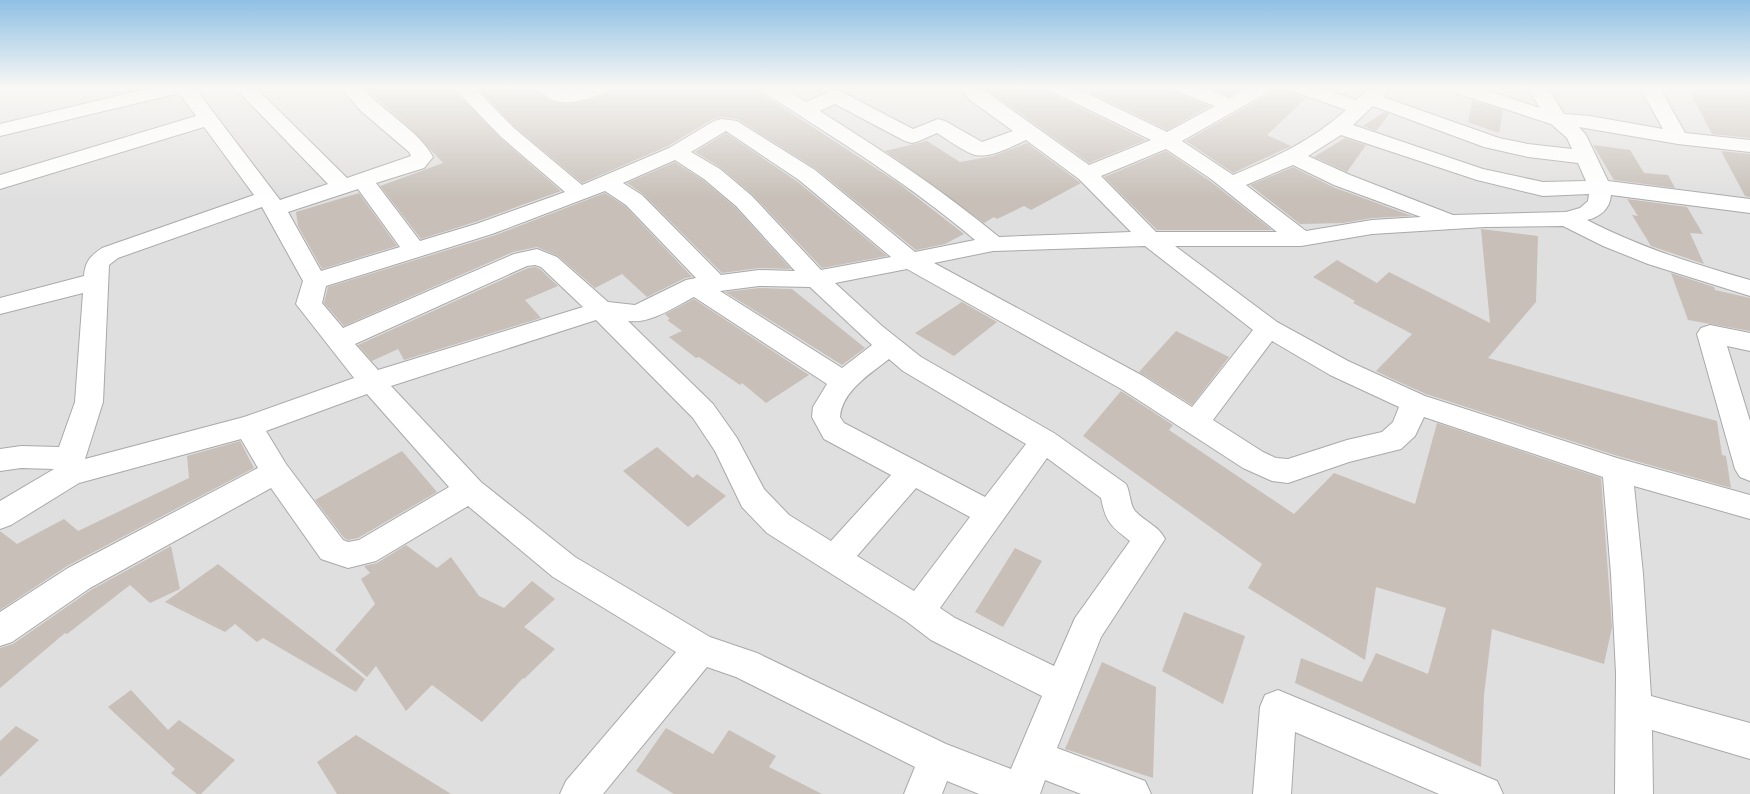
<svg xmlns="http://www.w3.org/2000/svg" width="1750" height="794" font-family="Roboto,sans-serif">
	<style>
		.residential { fill: #e0dfdf }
		.building { fill: #c7bfb8 }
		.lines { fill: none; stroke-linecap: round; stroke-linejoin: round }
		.minor-casing { stroke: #a9a9a9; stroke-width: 2 }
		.minor { fill: #fff; fill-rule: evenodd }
	</style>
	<rect width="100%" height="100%" fill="#f2efe9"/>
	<rect class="residential" x="0" y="88" width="1750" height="706"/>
	<g class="building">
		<path d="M365,88H452L499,137L561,191L475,222L421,239L380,186L443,163L411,129Z"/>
		<path d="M478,88H536L548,100L563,104L579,103L601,97L612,88H758L762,94L897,182L964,234L945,244L916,250L816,169L737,119L721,117L713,119L668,146L582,183L515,127Z"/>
		<path d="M984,88H1048L1052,94L1146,140L1089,163Z"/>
		<path d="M1081,88H1173L1177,94L1210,106L1167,130Z"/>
		<path d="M1210,88H1243L1230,96Z"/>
		<path d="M1273,88H1290L1294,94L1306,98L1267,135L1291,146L1233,173L1186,141L1269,94Z"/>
		<path d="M1688,88H1750V138L1712,134Z"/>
		<path d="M1472,100L1503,110L1499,133L1468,122Z"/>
		<path d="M1384,112L1389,114L1376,131L1363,126Z"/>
		<path d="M726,133L798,182L887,256L822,268L753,195L721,168L695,152Z"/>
		<path d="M1345,138L1366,145L1347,172L1314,157Z"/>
		<path d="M927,141L960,162L993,156L1027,143L1081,183L1031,210L1024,206L997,219L994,217L984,223L885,151Z"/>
		<path d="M1593,145L1630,150L1644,173L1668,175L1675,188L1614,180Z"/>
		<path d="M1166,151L1210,181L1272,230H1157L1104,177Z"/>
		<path d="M1721,151L1750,154V197L1745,196Z"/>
		<path d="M675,162L703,180L735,207L791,269L759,268L722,273L643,194L627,183Z"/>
		<path d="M1293,167L1333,187L1412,216L1372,218L1343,223L1300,224L1250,185Z"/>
		<path d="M359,193L397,246L322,269L298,226L296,212Z"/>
		<path d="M605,193L625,206L692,277L685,278L647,297L622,274L595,288L558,256L537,247L513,252L344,326L324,303L328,287L493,236Z"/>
		<path d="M1627,199L1687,207L1703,234L1690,233L1704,264L1651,246L1632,215L1638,216Z"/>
		<path d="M1481,229L1538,236L1536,302L1488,358L1717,421L1722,455L1726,456L1731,488L1618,456L1426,394L1386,376L1376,371L1412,334L1353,303L1355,301L1313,277L1337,260L1377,283L1389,272L1490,323Z"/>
		<path d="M535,267L540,269L558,286L525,300L541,318L404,360L398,349L372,361L358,345L528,268Z"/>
		<path d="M1671,273L1714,287L1715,290L1750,298V331L1688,320Z"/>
		<path d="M759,288L792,289L865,348L842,365L725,292Z"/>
		<path d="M694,299L809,375L766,403L742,383L740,385L699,357L696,358L669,337L682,331L667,320L670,319L665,314Z"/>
		<path d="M962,302L997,322L954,356L915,333Z"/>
		<path d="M1176,331L1229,357L1192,405L1139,372Z"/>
		<path d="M1121,391L1173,425L1169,430L1294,514L1334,473L1415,504L1437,423L1601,478L1612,627L1604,664L1492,629L1484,695L1481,767L1295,683L1301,658L1362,682L1376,653L1428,674L1446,608L1376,587L1365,660L1248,588L1262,564L1083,436Z"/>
		<path d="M240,441L254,468L67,566L0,610V531L17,544L64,519L78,531L189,478L187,456Z"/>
		<path d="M657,447L693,478L697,474L726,496L688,527L623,471Z"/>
		<path d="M402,451L437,492L358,538L348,540L344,538L315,500Z"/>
		<path d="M406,545L437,568L451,557L479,596L504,608L532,581L555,599L524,627L555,649L524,679L523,678L482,722L432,685L406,711L376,666L367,677L335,650L375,604L361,579L370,573L364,566L377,563Z"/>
		<path d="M171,546L180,589L150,603L130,585L67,634L65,633L0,688V648L13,644L91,590Z"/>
		<path d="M1015,548L1042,561L1003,627L975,612Z"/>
		<path d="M218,564L365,679L356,692L263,638L257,642L235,624L225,632L165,602Z"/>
		<path d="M1184,612L1245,636L1223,704L1162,671Z"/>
		<path d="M1102,662L1156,687L1153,778L1065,749Z"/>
		<path d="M131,690L168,730L179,720L235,760L201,794H197L171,773L175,769L108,707Z"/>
		<path d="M16,726L39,740L0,777V741Z"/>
		<path d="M666,728L713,754L729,730L776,756L769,767L822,794H674L636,771Z"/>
		<path d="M356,735L451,794H337L317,762Z"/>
	</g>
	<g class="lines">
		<g class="minor-casing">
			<g id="minor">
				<path d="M150,88H195L280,200L328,184L235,88H256L347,178L411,156L409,152L361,111L341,88H362C382,110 420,132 433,157L424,168L376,183L420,241L476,224L565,192L500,136L454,88H475L514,128L582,185L669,148L714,121L721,119L737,121L815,170L915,252L975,240C909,184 835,138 763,92L760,88H784L806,102L828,92L835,90L842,92L913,129L938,119L945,121L982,142L1013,131L970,100L960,88H981L1089,165L1151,140L1053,92L1050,88H1076L1167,132L1215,106L1178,92L1175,88H1204L1230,98L1247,88H1271L1268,92L1182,141L1233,175C1274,158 1313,140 1346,110L1295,92L1292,88H1321L1356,100L1370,88H1391L1383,97L1499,138L1528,144L1572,149L1567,138L1551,124L1453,92L1450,88H1480L1540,108L1528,88H1548L1564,114L1590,116L1663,129L1640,88H1660L1685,133L1750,140V152L1678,144L1579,127L1586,135L1608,181L1750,199V213L1611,195C1610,209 1600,217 1587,220C1639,247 1694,264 1750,280V296L1648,264L1603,246L1563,226L1485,227L1372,234L1301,246H1175L1277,322L1348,361L1425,396L1617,458L1750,495V519L1634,486L1643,574L1651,696L1750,723V759L1652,730L1653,794H1615L1616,673L1611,574L1603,477L1424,417L1415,436L1401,449L1349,462L1288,483L1272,481L1243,468L1123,390L907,269L835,283L882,326L921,357L1054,433L1126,484C1130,491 1130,505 1135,511C1145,522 1158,525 1165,539L1101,637L1057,748L1145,781L1151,794H1081L1045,780L1040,794H979L947,781L942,794H904L915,767L736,677L707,667L603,794H560L566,781L676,652L553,577L468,506L376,561L348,568L321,559L271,488L90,588L12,642L0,646V612L68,568L258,468L241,439L79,483L11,525L0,529V501L54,469L21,468L0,471V449L21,446L59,447L75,402L83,293L0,314V298L84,276C85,262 90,256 102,248L254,195L204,127L0,189V175L196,116L179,93L0,136V124ZM835,104L905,141L912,143L919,141L937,133C948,140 960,149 972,154C988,160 1011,147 1026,140L1079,179L1131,232L999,237C941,189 883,151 820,111ZM1373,106L1484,147L1528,157L1578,163L1586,181L1543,182L1483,169L1353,125ZM726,131L799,180L891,257L821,270L752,196L720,169L691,152ZM1341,135L1477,180L1543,196L1589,194L1588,201L1580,208L1566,212L1453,215L1350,175L1308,156ZM1166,149L1211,179L1277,232H1156L1101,176ZM675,160L704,179L736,206L795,271L759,270L721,275L642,195L623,183ZM1293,165L1334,185L1421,217L1372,220L1306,231L1246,185ZM358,189L400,247L321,271L288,212ZM605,191L626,205L696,278L686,280L635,305L608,302L557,257L537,249L514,254L343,328L322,303L326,286L492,234ZM262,207L303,281L296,304L354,378L244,417L85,459L103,402L109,265L118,258ZM1145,246L1253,330L1192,407L1143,376L934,263L993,251ZM535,265L541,267L583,307L378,370L355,344L527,266ZM759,286L810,287L872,345L842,368L720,291ZM694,297L827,384L813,407L812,417L824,439L891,475L831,541L789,515L764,489L737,438L713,404L628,321C651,324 674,307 694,297ZM596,320L693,418L715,451L742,507L767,533L906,621L931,640L1042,696L1011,769L946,744L757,653L710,637L575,557L481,482L391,386ZM1272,341L1330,375L1399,407L1393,422L1382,432L1347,440L1288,459L1276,458L1263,452L1213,420ZM889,359L903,371L1026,444L985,497L844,423L840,417C842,391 870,374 889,359ZM367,394L449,487L359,540L348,542L343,540L286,464L266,431ZM1047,458L1101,498C1106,523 1111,526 1130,541L1075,618L1054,666L955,618L940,608ZM916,488L970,517L914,591L857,556Z"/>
				<path d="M538,88H560L566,91L581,88H610C606,94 599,95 593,97C574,104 551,107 538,88Z"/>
				<path d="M1710,325L1750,333V351L1727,346L1750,421V481L1740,477L1735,469L1697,334L1701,328Z"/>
				<path d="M1278,690L1497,781L1503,794H1439L1295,732L1291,794H1253L1260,707L1265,695Z"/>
			</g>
		</g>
		<use href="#minor" class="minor"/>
	</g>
	<linearGradient id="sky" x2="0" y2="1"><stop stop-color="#8fc0e4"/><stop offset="0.44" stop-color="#f9f8f5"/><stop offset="1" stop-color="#f9f8f5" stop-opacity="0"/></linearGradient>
	<rect width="1750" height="199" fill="url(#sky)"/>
</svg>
